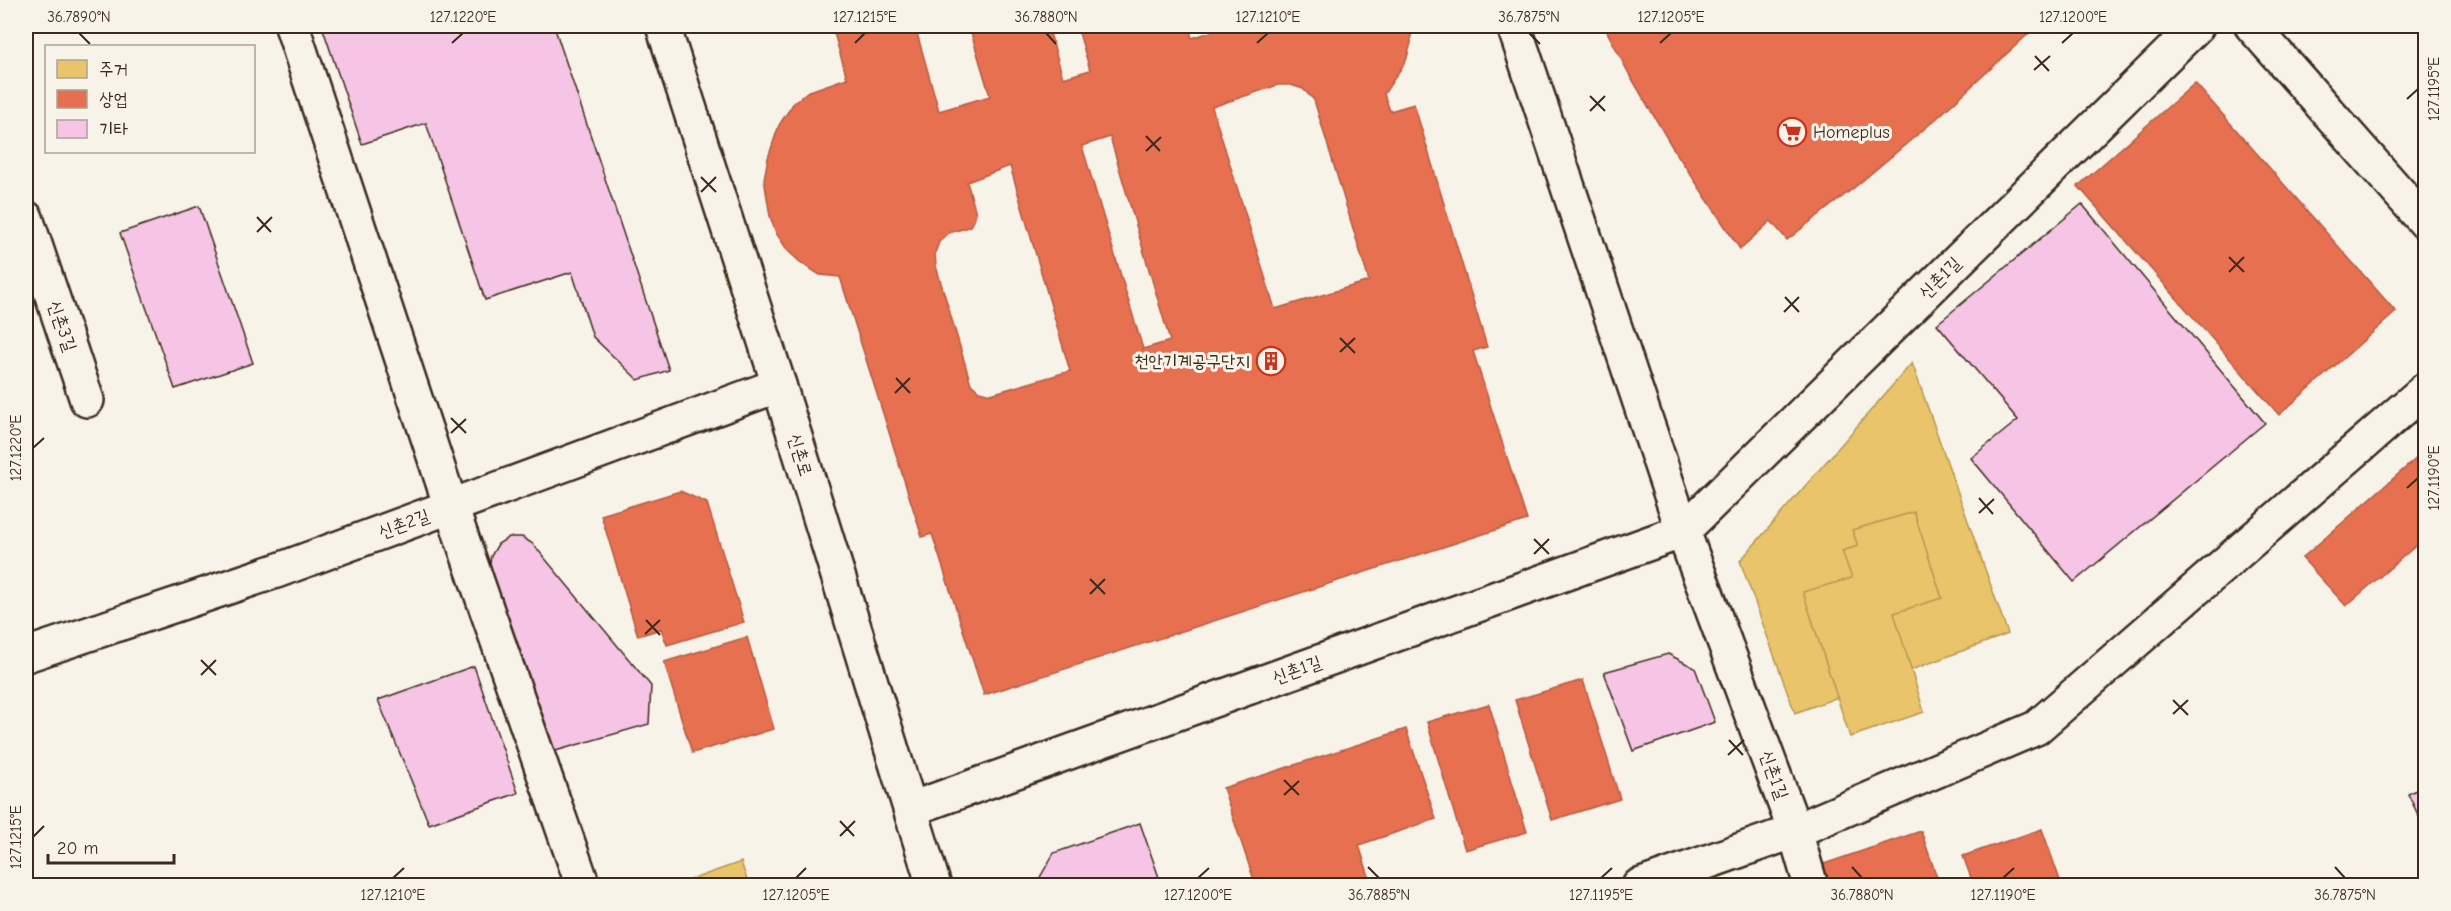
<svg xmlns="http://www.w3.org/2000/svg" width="2451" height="911" font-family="'Comic Neue','Poor Story',sans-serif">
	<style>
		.homes { fill: #e9c46a; stroke: #b59653; stroke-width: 1.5 }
		.shops { fill: #e76f51; stroke: #b35a42; stroke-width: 1.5; fill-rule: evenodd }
		.building { fill: #f6c4e4; stroke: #3b2a1e; stroke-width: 1.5 }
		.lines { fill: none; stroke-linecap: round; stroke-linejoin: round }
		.minor-casing { stroke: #3b2a1e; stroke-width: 38 }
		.tertiary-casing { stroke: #3b2a1e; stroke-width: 38 }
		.minor { stroke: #f7f3e8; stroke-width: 33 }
		.tertiary { stroke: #f7f3e8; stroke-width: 33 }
		.ticks { fill: none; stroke: #3b2a1e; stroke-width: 2 }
		.labels { text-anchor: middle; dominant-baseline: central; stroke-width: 6; stroke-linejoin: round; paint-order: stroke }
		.poi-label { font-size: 18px; fill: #3b2a1e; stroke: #f7f3e8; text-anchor: start }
		.street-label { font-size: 18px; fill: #3b2a1e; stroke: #f7f3e8 }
		.neatline { fill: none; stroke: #3b2a1e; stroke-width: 2 }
		.ticks-label { font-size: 15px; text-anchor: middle; fill: #3b2a1e }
	</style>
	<rect width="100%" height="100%" fill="#f7f3e8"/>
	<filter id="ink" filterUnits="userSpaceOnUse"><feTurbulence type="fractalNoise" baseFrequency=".0167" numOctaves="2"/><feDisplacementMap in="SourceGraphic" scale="12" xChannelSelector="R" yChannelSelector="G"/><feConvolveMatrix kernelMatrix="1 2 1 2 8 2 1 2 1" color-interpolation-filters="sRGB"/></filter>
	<g filter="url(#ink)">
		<g class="homes">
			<path d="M1912,363L2008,634L1795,713L1740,561Z"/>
			<path d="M1914,512L1942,598L1894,613L1924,712L1850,737L1803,592L1852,578L1842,551L1858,546L1852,530Z"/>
			<path d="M741,862L749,886H673Z"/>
		</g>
		<g class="shops">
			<path d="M832,26H915L939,111L990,96L969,26H1048L1063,78L1090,70L1077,26H1189L1192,38L1220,29L1223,26H1411V43L1406,61L1384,94L1390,111L1414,104L1487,347L1473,351L1527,520L984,695L932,534L922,537L840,277L820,275L801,263L788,251L776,233L770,216L764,179L768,158L779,125L793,104L807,92L847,78ZM1278,85H1291L1303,89L1314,100L1369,281L1275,309L1212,107ZM1110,137L1170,341L1143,349L1082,146ZM1010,166L1070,371L991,394L979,391L971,384L936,266L935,253L939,242L949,233L969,227L974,221L976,213L967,182Z"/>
			<path d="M1604,26H2037L1936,119L1855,187L1787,240L1771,221L1740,249L1671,145L1629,74Z"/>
			<path d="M2195,83L2396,312L2279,415L2078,186Z"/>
			<path d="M2426,450V537L2346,606L2302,558Z"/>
			<path d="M680,491L707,503L744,622L667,645L661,629L638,636L601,515Z"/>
			<path d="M747,637L774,729L692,753L664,662Z"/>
			<path d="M1583,680L1620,799L1552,820L1515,700Z"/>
			<path d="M1489,704L1527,832L1465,850L1427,722Z"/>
			<path d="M1406,729L1436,819L1359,845L1372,886H1256L1223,788Z"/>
			<path d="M2042,829L2062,886H1974L1963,856Z"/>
			<path d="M1921,831L1940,886H1824L1818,866Z"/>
		</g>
		<g class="building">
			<path d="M322,26H554L669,370L638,380L593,337L572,272L485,300L426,123L362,144Z"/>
			<path d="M2082,204L2265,423L2074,582L1971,458L2018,420L1937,324Z"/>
			<path d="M199,206L253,363L175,389L120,233Z"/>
			<path d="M509,537H522L533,544L651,686L649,724L545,754L490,563L491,556L498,544Z"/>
			<path d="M1668,654L1695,668L1715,722L1633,751L1604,672Z"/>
			<path d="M474,666L518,793L429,824L378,700Z"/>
			<path d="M2426,785V831L2408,794Z"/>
			<path d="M1140,823L1162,886H1035L1054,853Z"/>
		</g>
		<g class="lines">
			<g class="minor-casing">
				<g id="minor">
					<path d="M292,26L451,507L583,886"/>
					<path d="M1514,26L1683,531L2197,26"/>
					<path d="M2252,26L2426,223"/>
					<path d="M26,218L87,400"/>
					<path d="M26,655L279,570L779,385"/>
					<path d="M911,809L1683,531L1795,831L1811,886"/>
					<path d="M1639,886L1795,831L2036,728L2426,389"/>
				</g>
			</g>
			<g class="tertiary-casing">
				<path id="tertiary" d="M663,26L779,385L934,886"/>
			</g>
			<use href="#minor" class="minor"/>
			<use href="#tertiary" class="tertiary"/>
		</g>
	</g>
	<path class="ticks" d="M79,33L90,44M1046,33L1056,44M1529,33L1540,44M452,43L463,33M855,43L865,33M1257,43L1268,33M1660,43L1671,33M2062,43L2073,33M2035,56L2049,71M2034,70L2050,56M1590,96L1605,111M2407,99L2418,89M1590,111L1605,96M1146,136L1160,151M1146,151L1161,137M701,177L716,192M701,192L716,177M257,217L271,232M257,232L272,217M2229,257L2244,272M2229,272L2244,257M1785,297L1799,312M1784,312L1799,297M1340,338L1355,353M1340,352L1355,338M896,378L910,393M895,393L910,378M451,418L466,433M451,433L466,419M33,448L44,438M2407,488L2418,478M1979,498L1993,514M1979,513L1994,499M1534,539L1549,554M1534,554L1549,539M1090,579L1105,594M1090,594L1105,579M646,620L660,635M645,634L660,620M201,660L216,675M201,675L216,660M2173,700L2188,715M2173,714L2188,700M1729,740L1743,755M1728,755L1744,740M1284,780L1299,795M1284,795L1299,781M840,821L854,836M840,836L855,821M33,837L44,826M1368,867L1379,878M1852,867L1862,878M2335,867L2345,878M393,878L404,868M796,878L806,868M1198,878L1209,868M1601,878L1612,868M2003,878L2014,868"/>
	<defs>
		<g id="supermarket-ring" transform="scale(1.5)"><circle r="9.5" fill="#f7f3e8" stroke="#c8321e" stroke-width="1.5"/><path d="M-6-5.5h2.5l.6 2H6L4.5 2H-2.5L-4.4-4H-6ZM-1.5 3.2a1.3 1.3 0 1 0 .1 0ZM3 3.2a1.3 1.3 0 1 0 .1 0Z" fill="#c8321e"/></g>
		<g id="building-ring" transform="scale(1.5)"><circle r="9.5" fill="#f7f3e8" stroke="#c8321e" stroke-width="1.5"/><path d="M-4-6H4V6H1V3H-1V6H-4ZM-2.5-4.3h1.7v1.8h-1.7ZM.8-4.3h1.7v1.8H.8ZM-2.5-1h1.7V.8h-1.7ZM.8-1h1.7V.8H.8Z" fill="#c8321e"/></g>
	</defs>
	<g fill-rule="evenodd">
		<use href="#supermarket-ring" x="1792" y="132"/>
		<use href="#building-ring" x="1271" y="361"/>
	</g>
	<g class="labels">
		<g class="poi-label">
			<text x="1813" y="132">Homeplus</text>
			<text x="1250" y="361" text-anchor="end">천안기계공구단지</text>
		</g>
		<g class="street-label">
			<text transform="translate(1940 278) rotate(-45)">신촌1길</text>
			<text transform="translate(62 326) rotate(71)">신촌3길</text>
			<text transform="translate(800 455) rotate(73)">신촌로</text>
			<text transform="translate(404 524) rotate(-20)">신촌2길</text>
			<text transform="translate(1297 670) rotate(-20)">신촌1길</text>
			<text transform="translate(1774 775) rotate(70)">신촌1길</text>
		</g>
	</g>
	<rect width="2451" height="911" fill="none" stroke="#f7f3e8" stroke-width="66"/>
	<rect x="45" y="45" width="210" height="108" fill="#f7f3e8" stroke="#aca397" stroke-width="1.5"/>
	<rect x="57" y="60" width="30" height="18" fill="#e9c46a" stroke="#aca397" stroke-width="1.5"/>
	<text x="99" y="75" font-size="18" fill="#3b2a1e">주거</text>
	<rect x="57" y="90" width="30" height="18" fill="#e76f51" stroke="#aca397" stroke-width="1.5"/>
	<text x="99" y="105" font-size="18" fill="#3b2a1e">상업</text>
	<rect x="57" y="120" width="30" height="18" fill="#f6c4e4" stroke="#aca397" stroke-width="1.5"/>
	<text x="99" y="135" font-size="18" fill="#3b2a1e">기타</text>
	<path d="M48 854v9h126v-9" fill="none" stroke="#3b2a1e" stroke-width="3"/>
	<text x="57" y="854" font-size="18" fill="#3b2a1e" stroke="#f7f3e8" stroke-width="4.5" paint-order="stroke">20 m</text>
	<rect x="33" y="33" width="2385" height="845" class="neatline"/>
	<g class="ticks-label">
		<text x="79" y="22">36.7890°N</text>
		<text x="463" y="22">127.1220°E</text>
		<text x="865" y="22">127.1215°E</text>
		<text x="1046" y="22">36.7880°N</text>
		<text x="1268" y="22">127.1210°E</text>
		<text x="1529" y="22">36.7875°N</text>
		<text x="1671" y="22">127.1205°E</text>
		<text x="2073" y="22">127.1200°E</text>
		<text transform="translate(2434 89) rotate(-90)" y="5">127.1195°E</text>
		<text transform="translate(16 448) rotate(-90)" y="5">127.1220°E</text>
		<text transform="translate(2434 478) rotate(-90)" y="5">127.1190°E</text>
		<text transform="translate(16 837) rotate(-90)" y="5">127.1215°E</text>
		<text x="393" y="900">127.1210°E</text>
		<text x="796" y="900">127.1205°E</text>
		<text x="1198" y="900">127.1200°E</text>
		<text x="1379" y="900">36.7885°N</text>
		<text x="1601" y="900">127.1195°E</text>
		<text x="1862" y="900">36.7880°N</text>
		<text x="2003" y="900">127.1190°E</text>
		<text x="2345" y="900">36.7875°N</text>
	</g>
</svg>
